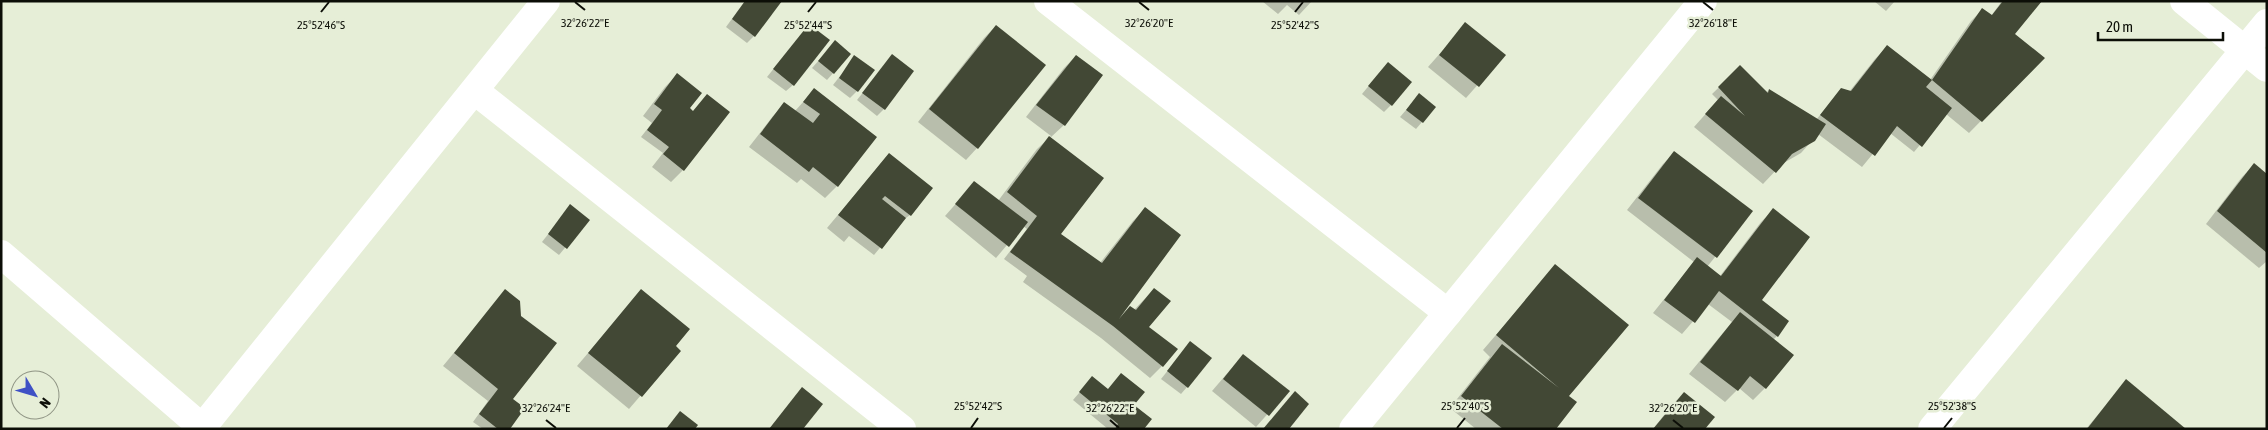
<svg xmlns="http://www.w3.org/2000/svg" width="2268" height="430" font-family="'Asap Condensed',sans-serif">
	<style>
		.shadow { fill: #0003 }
		.building { fill: #424835 }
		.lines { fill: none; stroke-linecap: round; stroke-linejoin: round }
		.minor { stroke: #fff; stroke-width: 28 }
		.ticks { fill: none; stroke: #0c0e07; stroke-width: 2 }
		.ticks-label { font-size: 12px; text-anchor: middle; fill: #0c0e07; stroke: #e6eed7; stroke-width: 5; stroke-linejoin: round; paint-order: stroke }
	</style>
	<rect width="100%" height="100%" fill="#e6eed7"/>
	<g class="shadow">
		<path d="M745,1L754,36L747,43L726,27Z"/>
		<path d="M1262,1H1312L1299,15L1287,5L1278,14Z"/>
		<path d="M1874,1H1895L1886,11Z"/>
		<path d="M2002,1H2040L2014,34L2043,58L1969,133L1946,114L1914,152L1890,133L1862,167L1818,134L1801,153L1782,164L1763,184L1694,127L1718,100L1712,94L1740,67L1766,93L1769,90L1816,120L1841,89L1849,92L1875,59L1887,47L1930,80L1971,21L1983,9L1991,16Z"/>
		<path d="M1466,24L1504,55L1466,98L1428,67Z"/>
		<path d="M809,25L793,85L786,91L767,77Z"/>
		<path d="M996,26L977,148L966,160L918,122L984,38Z"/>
		<path d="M829,49L850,54L827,80L812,68Z"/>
		<path d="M892,56L884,109L877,116L857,100Z"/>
		<path d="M1076,56L1102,76L1064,125L1050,138L1059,234L1100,263L1133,221L1145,209L1120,317L1130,307L1134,310L1154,289L1148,327L1162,366L1150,378L1101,338L1023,282L1027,276L1004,259L1027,229L1023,226L996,258L945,216L975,182L998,201L1037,149L1051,136L1026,117L1064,68Z"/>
		<path d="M855,57L857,91L850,98L833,85Z"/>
		<path d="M1381,71L1391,105L1384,112L1362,94Z"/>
		<path d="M677,75L688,109L683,170L671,182L652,167L663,153L641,137L652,123L643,116L665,87Z"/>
		<path d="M814,90L837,186L825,198L801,179L797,183L749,147L773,116L785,104L795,111Z"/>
		<path d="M1419,95L1422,122L1416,129L1400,117Z"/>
		<path d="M1675,152L1751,212L1707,267L1720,276L1761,222L1773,210L1760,300L1777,336L1773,340L1765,388L1753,400L1739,388L1725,402L1689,374L1732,322L1708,304L1682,334L1653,313L1694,262L1627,210L1663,164Z"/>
		<path d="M889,154L910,215L902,221L874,255L849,236L844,242L827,228Z"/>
		<path d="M2254,165L2267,176V261L2259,268L2206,224L2242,177Z"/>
		<path d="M570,206L588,220L559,255L542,242Z"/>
		<path d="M1556,265L1567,397L1555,429H1476L1450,408L1490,357L1483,350Z"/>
		<path d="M505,291L511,400L508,429H483L473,422L488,401L443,366Z"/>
		<path d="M641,291L679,351L629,409L577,366Z"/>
		<path d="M1190,343L1187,387L1181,394L1161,379Z"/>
		<path d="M1243,355L1288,391L1256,427L1212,391Z"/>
		<path d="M1092,378L1107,391L1132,405L1143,429H1108L1073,400Z"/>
		<path d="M2126,381L2184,429H2086Z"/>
		<path d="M1684,394L1703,429H1653L1672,405Z"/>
	</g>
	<g class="building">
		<path d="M745,1H782L755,37L732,19Z"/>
		<path d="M2003,1H2042L2015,34L2045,58L1982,122L1932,80L1926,87L1952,108L1922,147L1897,126L1875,156L1820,115L1841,88L1851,91L1887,45L1932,80L1982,8L1992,15Z"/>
		<path d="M1465,22L1506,55L1479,87L1439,55Z"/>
		<path d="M809,24L830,40L794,86L773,69Z"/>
		<path d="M996,25L1046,65L978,149L929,109Z"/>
		<path d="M835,40L851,54L834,74L818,61Z"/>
		<path d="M892,54L914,71L885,110L862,93Z"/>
		<path d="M854,55L875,70L858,92L839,78Z"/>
		<path d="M1076,55L1103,75L1065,126L1036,105Z"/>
		<path d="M1388,62L1412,82L1392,106L1368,86Z"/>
		<path d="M1740,65L1768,93L1769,89L1826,124L1815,141L1792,154L1776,173L1705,114L1721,96L1745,116L1718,87Z"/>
		<path d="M677,73L702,93L690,108L693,111L707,94L730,112L684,171L663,154L669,147L647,130L662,110L654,104Z"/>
		<path d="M814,88L877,137L838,187L813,167L809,172L760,134L784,102L813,123L820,114L803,102Z"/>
		<path d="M1419,93L1436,107L1423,123L1406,110Z"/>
		<path d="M1049,136L1104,178L1061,234L1102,263L1145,207L1181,235L1119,319L1130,306L1136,310L1154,288L1171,301L1149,327L1178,349L1163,367L1113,326L1010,252L1037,216L1007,192Z"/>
		<path d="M1674,151L1753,211L1717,258L1638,198Z"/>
		<path d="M889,153L933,188L911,216L885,196L882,199L906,218L882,249L838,215Z"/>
		<path d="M2254,163L2267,174V253L2217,211Z"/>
		<path d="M974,181L1028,222L1009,247L955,204Z"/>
		<path d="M570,204L590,220L567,249L548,234Z"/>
		<path d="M1773,208L1810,237L1762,300L1789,321L1778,337L1719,291L1695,323L1664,300L1697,257L1721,276Z"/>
		<path d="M1555,264L1629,325L1569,396L1577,402L1556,429H1503L1461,396L1502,344L1559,388L1496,335Z"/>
		<path d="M505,289L520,301L521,316L557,343L513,399L525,408L510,429H498L479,414L498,389L454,353Z"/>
		<path d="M641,289L690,329L676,346L681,351L642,397L588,353Z"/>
		<path d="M1740,312L1794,355L1766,389L1750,376L1738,391L1700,362Z"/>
		<path d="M1190,341L1212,358L1188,388L1167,371Z"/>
		<path d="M1243,354L1290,391L1269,416L1223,379Z"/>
		<path d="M1121,373L1145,392L1134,405L1152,419L1144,429H1115L1118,424L1079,392L1092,376L1108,389Z"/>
		<path d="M2126,379L2186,429H2087Z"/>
		<path d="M802,387L823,404L803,429H769Z"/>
		<path d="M1295,391L1309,404L1289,429H1263Z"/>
		<path d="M1684,392L1715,417L1705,429H1653Z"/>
		<path d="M680,411L698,425L695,429H666Z"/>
	</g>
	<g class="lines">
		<g class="minor">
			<path d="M1048,1L1448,313"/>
			<path d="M2184,1L2267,68"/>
			<path d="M475,91L902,429"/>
			<path d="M1,254L204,429"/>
			<path d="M201,429L546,1"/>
			<path d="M1353,429L1703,1"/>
			<path d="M1932,429L2267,23"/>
		</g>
	</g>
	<path class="ticks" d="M575,2L585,10M1139,2L1149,10M1703,2L1713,10M321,12L329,2M808,12L816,2M1295,12L1303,2M546,420L556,428M1110,420L1119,428M1673,420L1683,428M971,428L978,418M1457,428L1465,418M1944,428L1952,418"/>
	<g class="ticks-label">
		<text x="585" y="27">32°26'22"E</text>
		<text x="1149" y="27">32°26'20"E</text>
		<text x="1713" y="27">32°26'18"E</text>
		<text x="808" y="29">25°52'44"S</text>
		<text x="1295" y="29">25°52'42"S</text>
		<text x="321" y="29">25°52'46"S</text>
		<text x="978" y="410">25°52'42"S</text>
		<text x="1465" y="410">25°52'40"S</text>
		<text x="1952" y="410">25°52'38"S</text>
		<text x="546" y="412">32°26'24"E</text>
		<text x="1110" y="412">32°26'22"E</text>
		<text x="1673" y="412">32°26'20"E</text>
	</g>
	<rect width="2268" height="430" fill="none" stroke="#0c0e07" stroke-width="5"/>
	<g transform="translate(35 395) rotate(128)"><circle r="24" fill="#e6eed7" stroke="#8f9484"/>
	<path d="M0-4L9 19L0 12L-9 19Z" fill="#3f51c5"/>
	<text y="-8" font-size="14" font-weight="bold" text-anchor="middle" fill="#0c0e07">N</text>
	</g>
	<path d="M2098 32v8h125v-8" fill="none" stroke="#0c0e07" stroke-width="2.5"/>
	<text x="2106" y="32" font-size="15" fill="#0c0e07" stroke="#e6eed7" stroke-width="4" paint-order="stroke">20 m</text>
</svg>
